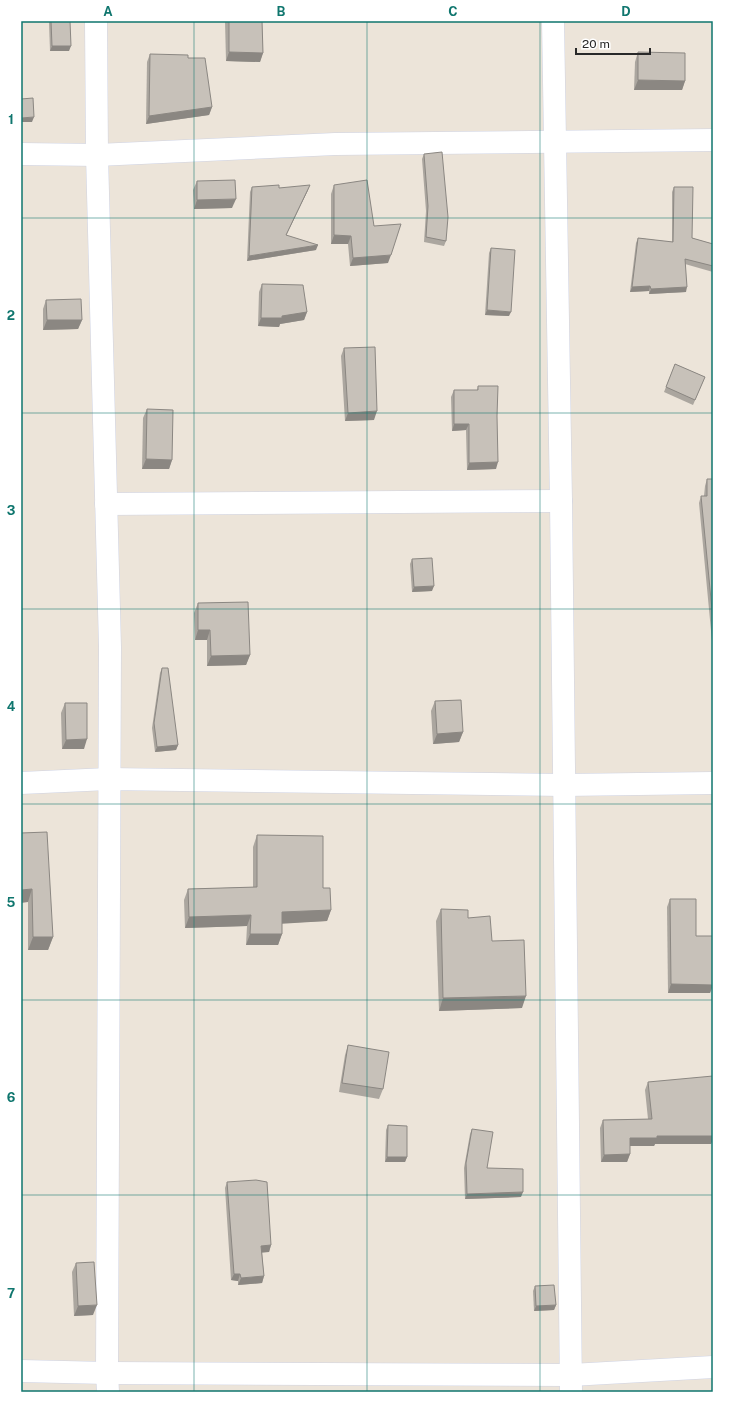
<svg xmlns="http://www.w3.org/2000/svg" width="734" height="1413" font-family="'Public Sans',sans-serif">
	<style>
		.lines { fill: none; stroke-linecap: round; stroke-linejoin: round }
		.minor-casing { stroke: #cfd3e3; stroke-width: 23 }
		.minor { stroke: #fff; stroke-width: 22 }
		.wall { fill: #aba69f }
		.shaded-wall { fill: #8b8782 }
		.building { fill: #c7c1b9; stroke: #8b8782 }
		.grid { fill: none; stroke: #0f766e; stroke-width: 1; stroke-opacity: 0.55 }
		.neatline { fill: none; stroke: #0f766e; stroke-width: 1.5 }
		.grid-label { font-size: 13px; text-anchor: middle; font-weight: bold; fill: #0f766e }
	</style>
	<rect width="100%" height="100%" fill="#ece4d9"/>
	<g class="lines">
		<g class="minor-casing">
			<g id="minor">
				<path d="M96,21L97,155L110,647L107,1373L108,1392"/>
				<path d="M553,21L561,501L571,1392"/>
				<path d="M21,154L97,155L335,144L713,140"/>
				<path d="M106,504L561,501"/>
				<path d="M21,783L108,779L564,785L713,783"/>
				<path d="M21,1371L107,1373L571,1375L713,1367"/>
			</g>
		</g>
		<use href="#minor" class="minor"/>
	</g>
	<g class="wall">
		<path d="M49,21H70L69,51H50L49,23Z"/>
		<path d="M225,21H262L263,53L260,62L226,61Z"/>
		<path d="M638,52L685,81L682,90H634L635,62Z"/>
		<path d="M150,54L188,58L212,107L209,115L146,124L147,62Z"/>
		<path d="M424,154L446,241L444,246L424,242L426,211L422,159Z"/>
		<path d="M197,181L232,208L194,209L193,190Z"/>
		<path d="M334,185L374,226L388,263L350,266L348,244H331V194Z"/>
		<path d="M252,187L308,190L286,235L316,250L247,261L250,192Z"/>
		<path d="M674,187L692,238L713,244V272L685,264L686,292L649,294V291L630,292L636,243L638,238L672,242V192Z"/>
		<path d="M491,248L509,316L485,315L489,253Z"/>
		<path d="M262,284L307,312L304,320L280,324L279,327L258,326L259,292Z"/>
		<path d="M46,300L82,320L78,329L43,330V309Z"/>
		<path d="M344,348L374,420L345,421L341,356Z"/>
		<path d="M675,364L705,377L693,405L664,392Z"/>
		<path d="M478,386L496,469L467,470L466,430L452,431L451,397L454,390H477Z"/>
		<path d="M147,409L172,460L169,469H142L143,418Z"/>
		<path d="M707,479H713V652L699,503L701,496H704L705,486Z"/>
		<path d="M412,559L432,591L412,592L410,564Z"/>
		<path d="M198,603L250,655L246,665L207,666V640H195L194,613Z"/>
		<path d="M162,668L178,745L176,750L155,752L152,728L160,673Z"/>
		<path d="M435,701L463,732L459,742L433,744L431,711Z"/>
		<path d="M65,703L84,749H62L61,713Z"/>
		<path d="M21,833L53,937L48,950H28V902Z"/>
		<path d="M257,835L323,888L331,910L327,921L282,923V934L278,945H246L247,926L185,928L184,900L188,889L253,887V847Z"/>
		<path d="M670,899L696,936L713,985L710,993H668L667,907Z"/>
		<path d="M441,909L468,918L492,941L522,1008L439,1011L436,921Z"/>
		<path d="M348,1045L383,1089L379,1099L339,1092L345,1055Z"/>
		<path d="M648,1082L713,1136V1139L711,1144H655L654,1146H630V1154L627,1162H601L600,1128L603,1120L648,1119L645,1090Z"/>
		<path d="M388,1125L407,1157L405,1162H385L386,1130Z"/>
		<path d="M472,1129L487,1168L521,1197L465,1199L464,1168L470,1134Z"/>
		<path d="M227,1182L271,1245L269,1252H262L264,1276L262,1283L238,1285V1281L231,1280L225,1188Z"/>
		<path d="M76,1263L93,1315L74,1316L72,1272Z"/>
		<path d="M535,1286L556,1305L554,1310L534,1311L533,1291Z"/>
	</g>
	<g class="shaded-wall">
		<path d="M52,46H71L69,51H50Z"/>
		<path d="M229,52L263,53L260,62L226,61Z"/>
		<path d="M638,80L685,81L682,90H634Z"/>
		<path d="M212,107L209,115L146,124L149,116Z"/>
		<path d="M34,117L32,122H21V118Z"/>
		<path d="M310,185L308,190L284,240L286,235Z"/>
		<path d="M236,199L232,208L194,209L197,200Z"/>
		<path d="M334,235L351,236L348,244H331Z"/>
		<path d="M318,245L316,250L247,261L249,256Z"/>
		<path d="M391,255L388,263L350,266L353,258Z"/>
		<path d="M650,286L649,291L630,292L632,287Z"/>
		<path d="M687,287L686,292L649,294L651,289Z"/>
		<path d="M487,310L511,312L509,316L485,315Z"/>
		<path d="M307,312L304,320L280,324L279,327L258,326L261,318Z"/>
		<path d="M47,320H82L78,329L43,330Z"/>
		<path d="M377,411L374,420L345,421L348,413Z"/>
		<path d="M454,424H469L466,430L452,431Z"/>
		<path d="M146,459L172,460L169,469H142Z"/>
		<path d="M498,462L496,469L467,470L469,463Z"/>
		<path d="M434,586L432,591L412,592L414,587Z"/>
		<path d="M198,630H210L207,640H195Z"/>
		<path d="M250,655L246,665L207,666L211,656Z"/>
		<path d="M463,732L459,742L433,744L437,734Z"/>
		<path d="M87,739L84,749H62L66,740Z"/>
		<path d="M178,745L176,750L155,752L157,747Z"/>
		<path d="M32,889L28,902L21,903V890Z"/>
		<path d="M331,910L327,921L278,924L282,912Z"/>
		<path d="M251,915L247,926L185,928L189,917Z"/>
		<path d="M250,934H282L278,945H246Z"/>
		<path d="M33,937H53L48,950H28Z"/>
		<path d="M671,984L713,985L710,993H668Z"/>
		<path d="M526,996L522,1008L439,1011L443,998Z"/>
		<path d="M657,1136H713V1139L711,1144H655L654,1146H627L630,1138Z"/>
		<path d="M630,1154L627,1162H601L604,1155Z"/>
		<path d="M387,1157H407L405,1162H385Z"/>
		<path d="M523,1192L521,1197L465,1199L467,1194Z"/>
		<path d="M271,1245L269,1252L259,1253L261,1246Z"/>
		<path d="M234,1274H240L238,1281L231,1280Z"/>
		<path d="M264,1276L262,1283L238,1285L241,1278Z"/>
		<path d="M97,1305L93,1315L74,1316L78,1306Z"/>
		<path d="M556,1305L554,1310L534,1311L536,1306Z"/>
	</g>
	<g class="building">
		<path d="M51,21H70L71,46H52Z"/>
		<path d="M229,21H262L263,53L229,52Z"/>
		<path d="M638,52L685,53V81L638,80Z"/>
		<path d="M150,54L188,55V58H205L212,107L149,116Z"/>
		<path d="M33,98L34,117L21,118V99Z"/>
		<path d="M442,152L448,217L446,241L426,237L428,206L424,154Z"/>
		<path d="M235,180L236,199L197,200V181Z"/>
		<path d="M367,180L374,226L401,224L391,255L353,258L351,236L334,235V185Z"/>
		<path d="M279,185V188L310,185L286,235L318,245L249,256L252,187Z"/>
		<path d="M674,187H693L692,238L713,244V266L685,259L687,287L651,289L650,286L632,287L638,238L673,242Z"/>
		<path d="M491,248L515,250L511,312L487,310Z"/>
		<path d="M262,284L303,285L307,312L282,316V318H261Z"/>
		<path d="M81,299L82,320H47L46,300Z"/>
		<path d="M375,347L377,411L348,413L344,348Z"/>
		<path d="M675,364L705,377L695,400L666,387Z"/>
		<path d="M478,386H498L497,416L498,462L469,463V424H454V390H478Z"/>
		<path d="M147,409L173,410L172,460L146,459Z"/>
		<path d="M707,479H713V620L701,496H707Z"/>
		<path d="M432,558L434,586L414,587L412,559Z"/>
		<path d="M248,602L250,655L211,656L210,630H198V603Z"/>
		<path d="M162,668H168L178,745L157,747L154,723Z"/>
		<path d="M461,700L463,732L437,734L435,701Z"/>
		<path d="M65,703H87V739L66,740Z"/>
		<path d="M47,832L53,937H33L32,889L21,890V833Z"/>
		<path d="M257,835L323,836V888H330L331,910L282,912V934H250L251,915L189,917L188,889L257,887Z"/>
		<path d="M670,899H696V936H713V985L671,984Z"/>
		<path d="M441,909L468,910V918L490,916L492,941L524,940L526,996L443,998Z"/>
		<path d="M348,1045L389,1052L383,1089L342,1083Z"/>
		<path d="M713,1076V1136H657V1138H630V1154L604,1155L603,1120L652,1119L648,1082Z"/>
		<path d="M388,1125L407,1126V1157H387Z"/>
		<path d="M472,1129L493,1132L487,1168L523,1169V1192L467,1194L466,1163Z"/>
		<path d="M256,1180L267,1182L271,1245L261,1246L264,1276L241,1278L240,1274H234L227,1182Z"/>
		<path d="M94,1262L97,1305L78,1306L76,1263Z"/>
		<path d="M554,1285L556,1305L536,1306L535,1286Z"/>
	</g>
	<path class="grid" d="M194,21V1392M367,21V1392M540,21V1392M21,218H713M21,413H713M21,609H713M21,804H713M21,1000H713M21,1195H713"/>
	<rect width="734" height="1413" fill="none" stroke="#ffffff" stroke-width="44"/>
	<path d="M576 48v6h74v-6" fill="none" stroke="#292929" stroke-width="2"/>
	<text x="582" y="48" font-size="12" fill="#292929" stroke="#ffffff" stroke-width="3" paint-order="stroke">20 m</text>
	<rect x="22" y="22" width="690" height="1369" class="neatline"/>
	<g class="grid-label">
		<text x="108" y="16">A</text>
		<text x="281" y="16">B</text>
		<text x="453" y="16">C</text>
		<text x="626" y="16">D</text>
		<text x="11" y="124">1</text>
		<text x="11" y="320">2</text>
		<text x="11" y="515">3</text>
		<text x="11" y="711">4</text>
		<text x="11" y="907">5</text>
		<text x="11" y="1102">6</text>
		<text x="11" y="1298">7</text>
	</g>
</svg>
